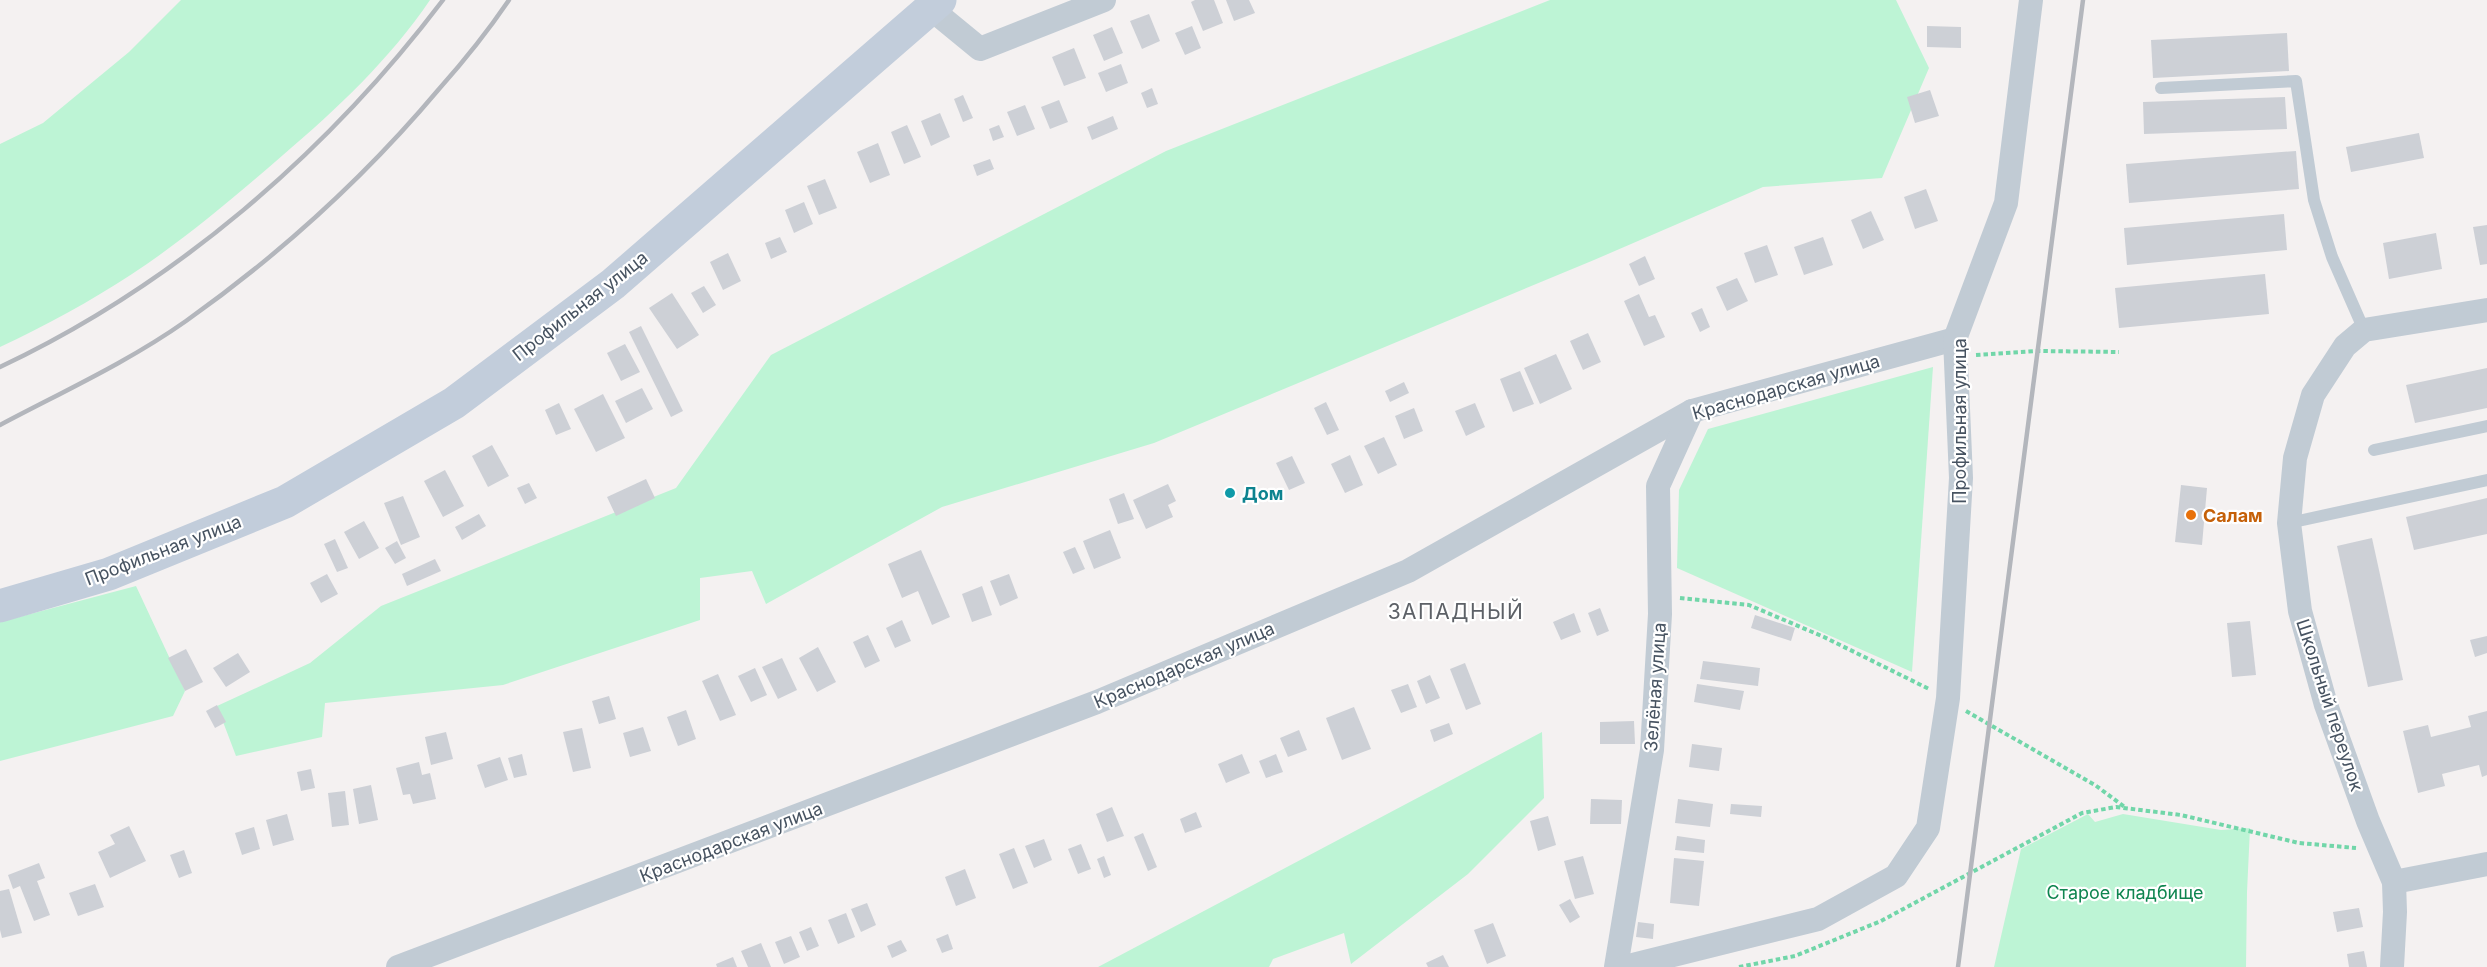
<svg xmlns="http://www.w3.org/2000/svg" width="2487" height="967" font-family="Inter,sans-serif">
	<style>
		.green { fill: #bdf4d5 }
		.building { fill: #cdd0d6 }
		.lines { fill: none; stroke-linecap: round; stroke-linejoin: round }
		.path { stroke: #71d6a9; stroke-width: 4; stroke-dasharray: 4.5 3; stroke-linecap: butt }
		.service { stroke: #c1cbd4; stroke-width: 12 }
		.minor { stroke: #c1cbd4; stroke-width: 24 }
		.secondary { stroke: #c2cddb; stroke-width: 33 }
		.rail { stroke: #b3b6bc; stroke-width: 4.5 }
		.culture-dot { fill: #0f9aa8; stroke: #fff; stroke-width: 2 }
		.food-dot { fill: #e8710a; stroke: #fff; stroke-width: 2 }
		.labels { text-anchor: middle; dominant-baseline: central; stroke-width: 4.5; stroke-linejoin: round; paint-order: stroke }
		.street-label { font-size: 18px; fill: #475361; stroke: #fff }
		.culture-label { font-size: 18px; font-weight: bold; fill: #0d838f; stroke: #fff; text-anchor: start }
		.food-label { font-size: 18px; font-weight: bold; fill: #c56008; stroke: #fff; text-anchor: start }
		.park-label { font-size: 18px; fill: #0f8550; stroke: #fff }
		.quarter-label { font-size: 21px; letter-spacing: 1.5px; fill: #5d6167; stroke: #fff }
	</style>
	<rect width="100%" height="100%" fill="#f4f1f1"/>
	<g class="green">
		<path d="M181,0H430C390,59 337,109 283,155C236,196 184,240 132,274C91,301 45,326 0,347V144L43,123L129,52Z"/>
		<path d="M1550,0H1896L1929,68L1882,178L1763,187L1594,260L1154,443L942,507L766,604L752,571L700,578V620L503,685L325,703L322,737L236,756L217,706L310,663L381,606L676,488L771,355L1166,151Z"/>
		<path d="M1933,367L1912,672L1677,568L1679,490L1708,429Z"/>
		<path d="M136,586L185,691L173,716L0,761V622Z"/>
		<path d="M1542,732L1544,798L1468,874L1351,964L1344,933L1273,959L1269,967H1098Z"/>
		<path d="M2088,814L2095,822L2123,814L2221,830L2250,828L2247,892L2246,967H1994L2021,849Z"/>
	</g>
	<g class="building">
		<path d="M1195,0H1214L1223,23L1203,31L1191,2Z"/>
		<path d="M1226,0H1249L1255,13L1234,21Z"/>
		<path d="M1149,14L1160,41L1142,49L1130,21Z"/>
		<path d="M1192,26L1201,48L1185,55L1175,33Z"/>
		<path d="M1927,26L1961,27V48L1927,47Z"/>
		<path d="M1112,27L1123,53L1104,61L1093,35Z"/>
		<path d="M2287,33L2289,71L2153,78L2151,40Z"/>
		<path d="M1074,48L1086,78L1064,86L1052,57Z"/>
		<path d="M1121,64L1128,83L1106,92L1098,73Z"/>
		<path d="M1152,88L1158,104L1147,108L1141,93Z"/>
		<path d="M1930,90L1939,116L1915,123L1907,97Z"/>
		<path d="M963,95L973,118L963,122L954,99Z"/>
		<path d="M2285,97L2287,129L2144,134L2143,102Z"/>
		<path d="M1059,100L1068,122L1050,129L1041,107Z"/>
		<path d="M1025,105L1035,129L1017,136L1007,112Z"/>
		<path d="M940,113L950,137L931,146L921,121Z"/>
		<path d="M1113,116L1118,129L1092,140L1087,127Z"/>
		<path d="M907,125L921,157L904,164L891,132Z"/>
		<path d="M999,125L1004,137L993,141L989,129Z"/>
		<path d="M2419,133L2424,158L2351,172L2346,147Z"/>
		<path d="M878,143L890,175L870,183L857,152Z"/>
		<path d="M2296,151L2299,189L2129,203L2126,164Z"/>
		<path d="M990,159L994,169L977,176L973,165Z"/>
		<path d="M825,179L837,208L819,215L807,186Z"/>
		<path d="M1926,189L1938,221L1915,229L1904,197Z"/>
		<path d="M804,202L813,224L794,233L785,210Z"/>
		<path d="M1871,211L1884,240L1863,249L1851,220Z"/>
		<path d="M2284,214L2287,250L2127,265L2124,228Z"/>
		<path d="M2487,225V264L2480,265L2473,227Z"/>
		<path d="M2436,233L2442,269L2389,279L2383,243Z"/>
		<path d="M780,237L787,252L771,259L765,243Z"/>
		<path d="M1823,237L1833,265L1804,275L1794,247Z"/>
		<path d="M1767,245L1778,275L1755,283L1744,253Z"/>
		<path d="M728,253L741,281L723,290L710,262Z"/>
		<path d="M1645,256L1655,279L1639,286L1629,264Z"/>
		<path d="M2265,274L2269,314L2119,328L2115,288Z"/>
		<path d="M1737,278L1748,301L1727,311L1716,287Z"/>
		<path d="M704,286L716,305L703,313L691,293Z"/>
		<path d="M672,293L699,335L677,349L649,308Z"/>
		<path d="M1639,294L1649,317L1655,315L1665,337L1644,346L1624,301Z"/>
		<path d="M1702,308L1710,327L1700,332L1691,313Z"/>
		<path d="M641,326L683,411L671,417L629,332Z"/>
		<path d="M1588,333L1601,362L1583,370L1570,341Z"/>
		<path d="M625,344L640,372L621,381L607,353Z"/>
		<path d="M1556,354L1572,389L1540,404L1524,368Z"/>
		<path d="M2487,368V408L2415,423L2406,385Z"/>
		<path d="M1520,371L1534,404L1513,412L1500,379Z"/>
		<path d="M1404,382L1409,393L1390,402L1385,391Z"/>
		<path d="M642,388L653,409L626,423L615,401Z"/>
		<path d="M603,394L625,438L596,452L574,409Z"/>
		<path d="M1326,402L1339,430L1327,435L1314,408Z"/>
		<path d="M559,403L571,429L556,435L545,410Z"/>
		<path d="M1475,403L1485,427L1466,436L1455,411Z"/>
		<path d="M1414,408L1423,431L1404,439L1395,416Z"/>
		<path d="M1384,437L1397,465L1378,474L1364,446Z"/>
		<path d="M492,445L509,476L488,487L472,456Z"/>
		<path d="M1350,455L1363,485L1345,493L1331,464Z"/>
		<path d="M1292,456L1305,483L1289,490L1276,463Z"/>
		<path d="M445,470L464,506L443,517L424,481Z"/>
		<path d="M646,479L655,498L616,516L607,497Z"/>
		<path d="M529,483L537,498L525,504L517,488Z"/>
		<path d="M1168,484L1176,501L1168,505L1173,517L1146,529L1133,500Z"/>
		<path d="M2181,485L2207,488L2202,545L2175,542Z"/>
		<path d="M1124,493L1134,519L1118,524L1109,499Z"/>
		<path d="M403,496L420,537L401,545L384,503Z"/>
		<path d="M2487,498V534L2414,550L2406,517Z"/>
		<path d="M479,514L486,526L462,540L455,527Z"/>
		<path d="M364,521L379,548L359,559L344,532Z"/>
		<path d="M1110,530L1121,558L1094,569L1083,541Z"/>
		<path d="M2372,538L2403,680L2368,687L2337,546Z"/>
		<path d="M335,539L348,568L337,572L324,544Z"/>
		<path d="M397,541L406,558L395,564L385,548Z"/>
		<path d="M1075,547L1085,569L1073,574L1063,552Z"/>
		<path d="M921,550L950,617L932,625L918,591L902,598L888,564Z"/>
		<path d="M435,559L441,571L407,586L402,574Z"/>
		<path d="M327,574L338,594L321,603L310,583Z"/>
		<path d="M1009,574L1018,598L1000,606L990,581Z"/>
		<path d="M982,586L992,615L972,622L962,594Z"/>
		<path d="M1600,608L1609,631L1597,636L1588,613Z"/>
		<path d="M1574,613L1581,632L1561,640L1553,622Z"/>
		<path d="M1755,615L1795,628L1791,641L1751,628Z"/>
		<path d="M902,620L911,641L895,648L886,628Z"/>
		<path d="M2250,621L2256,675L2232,677L2227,623Z"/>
		<path d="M868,635L880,661L865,668L853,642Z"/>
		<path d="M2487,636V653L2475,657L2470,640Z"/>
		<path d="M818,647L836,682L817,692L799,658Z"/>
		<path d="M186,649L203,682L185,691L168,658Z"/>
		<path d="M238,653L250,672L226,687L213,668Z"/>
		<path d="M782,658L797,690L778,699L762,667Z"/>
		<path d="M1703,661L1760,668L1758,686L1700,679Z"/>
		<path d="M1465,663L1481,704L1466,710L1450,669Z"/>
		<path d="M755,668L767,695L751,702L738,676Z"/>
		<path d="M718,674L736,715L720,721L702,681Z"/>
		<path d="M1430,675L1440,698L1426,704L1417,681Z"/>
		<path d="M1408,684L1417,707L1401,713L1391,690Z"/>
		<path d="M1697,684L1744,691L1740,710L1694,702Z"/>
		<path d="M609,696L616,719L599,724L592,701Z"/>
		<path d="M217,705L226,722L215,728L206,711Z"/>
		<path d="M1354,707L1371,749L1342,760L1326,718Z"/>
		<path d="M686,710L696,739L678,746L667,717Z"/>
		<path d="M2487,711V775L2482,777L2479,765L2442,774L2445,786L2418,793L2403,731L2428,725L2431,737L2471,727L2468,716Z"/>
		<path d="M1634,721L1635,744H1600V722Z"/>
		<path d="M1449,723L1453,734L1434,742L1430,730Z"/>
		<path d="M643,727L651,751L630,757L623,733Z"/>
		<path d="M582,728L591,768L573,772L563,732Z"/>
		<path d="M1299,730L1307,750L1288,757L1280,738Z"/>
		<path d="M446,732L453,759L431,765L425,737Z"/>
		<path d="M1692,744L1722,748L1719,771L1689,767Z"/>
		<path d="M522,754L527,775L514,778L508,758Z"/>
		<path d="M1242,754L1250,773L1226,783L1218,764Z"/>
		<path d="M1276,754L1283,772L1266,778L1259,761Z"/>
		<path d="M500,757L508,780L485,788L477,765Z"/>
		<path d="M419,762L422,775L430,773L436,799L413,804L410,794L403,795L396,768Z"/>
		<path d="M311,769L315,788L301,791L297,772Z"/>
		<path d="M371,785L378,820L359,824L353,789Z"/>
		<path d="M345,791L349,825L332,827L328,793Z"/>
		<path d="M1591,799L1622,800L1621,824H1590Z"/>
		<path d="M1678,799L1713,804L1710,827L1675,823Z"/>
		<path d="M1731,804L1762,806L1761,817L1730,814Z"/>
		<path d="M1112,807L1124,836L1107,842L1096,814Z"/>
		<path d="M1196,812L1202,827L1185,833L1180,819Z"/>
		<path d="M287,814L294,840L273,846L266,820Z"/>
		<path d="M1548,816L1556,845L1538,851L1530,821Z"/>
		<path d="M129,826L146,861L110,878L98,852L115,844L110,835Z"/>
		<path d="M254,827L260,849L242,855L235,833Z"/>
		<path d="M1143,833L1157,867L1148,871L1134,837Z"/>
		<path d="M1677,836L1705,840L1704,853L1675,850Z"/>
		<path d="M1044,839L1052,860L1034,868L1025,846Z"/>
		<path d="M1081,844L1091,869L1078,874L1068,849Z"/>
		<path d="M1014,848L1028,883L1013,889L999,854Z"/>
		<path d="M184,850L192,873L179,878L170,855Z"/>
		<path d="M1104,856L1111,875L1104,878L1097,859Z"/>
		<path d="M1583,856L1594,894L1575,899L1564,861Z"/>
		<path d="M1674,858L1704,861L1699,906L1670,903Z"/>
		<path d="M39,863L45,878L37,881L50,915L34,921L20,886L13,889L8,875Z"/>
		<path d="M965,869L976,898L956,906L945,877Z"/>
		<path d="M95,884L104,907L78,916L69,893Z"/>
		<path d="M9,889L22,933L2,938L0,930V891Z"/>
		<path d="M1570,899L1580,917L1570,923L1559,905Z"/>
		<path d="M867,903L876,925L861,932L851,909Z"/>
		<path d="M2359,908L2363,927L2337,932L2333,912Z"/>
		<path d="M846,913L855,937L838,944L828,920Z"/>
		<path d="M1638,922L1654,924L1653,939L1636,937Z"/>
		<path d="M1493,923L1506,956L1487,964L1474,930Z"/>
		<path d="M811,927L819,946L807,951L799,932Z"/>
		<path d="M948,934L953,949L942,953L936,939Z"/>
		<path d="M791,936L800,957L784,964L775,942Z"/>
		<path d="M901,940L907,951L892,958L887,946Z"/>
		<path d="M761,943L771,967H748L741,951Z"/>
		<path d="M2364,951L2367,967H2349L2347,954Z"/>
		<path d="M1443,955L1449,967H1428L1426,963Z"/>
		<path d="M733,957L737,967H717L716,964Z"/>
	</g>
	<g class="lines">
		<g class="path">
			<path d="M1976,355L2038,351L2119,352"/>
			<path d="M1680,598L1749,605L1824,637L1929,689"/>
			<path d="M1966,711L2095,785L2126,808"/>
			<path d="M1739,967L1795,956L1881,921L2082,813L2116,807L2181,815L2299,843L2356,848"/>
		</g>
		<g class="service">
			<path d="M2161,88L2296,81L2314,200L2332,257L2364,330"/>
			<path d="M2374,450L2487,426"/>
			<path d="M2289,523L2487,480"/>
		</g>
		<g class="minor">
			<path d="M930,8L980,49L1104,0"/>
			<path d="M2394,882L2487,864"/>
			<path d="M398,967L1097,702L1408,571L1692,411L1955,339"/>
			<path d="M1616,967L1652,750L1660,614L1658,486L1692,411"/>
			<path d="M1625,967L1818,919L1896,876L1928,828L1948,698L1961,478L1955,339L2006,203L2031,0"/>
			<path d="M2392,967L2395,912L2394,882L2368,821L2326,705L2300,611L2289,523L2295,458L2313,395L2345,346L2364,330L2487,310"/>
		</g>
		<path class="secondary" d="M0,606L109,574L285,502L454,403L613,284L940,0"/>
		<g class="rail">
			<path d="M0,367C174,285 327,153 443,0"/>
			<path d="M0,425C62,392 128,362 186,321C279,255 365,177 439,89C464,61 488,31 509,0"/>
			<path d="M1958,967L2083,0"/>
		</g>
	</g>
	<circle class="culture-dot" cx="1230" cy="493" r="6"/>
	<circle class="food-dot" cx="2191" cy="515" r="6"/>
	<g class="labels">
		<g class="street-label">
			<text transform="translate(580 306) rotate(-38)">Профильная улица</text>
			<text transform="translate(1786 387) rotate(-16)">Краснодарская улица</text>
			<text transform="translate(1959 421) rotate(-90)">Профильная улица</text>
			<text transform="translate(163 550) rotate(-21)">Профильная улица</text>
			<text transform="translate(1184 665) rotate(-23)">Краснодарская улица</text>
			<text transform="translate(1655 687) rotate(-86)">Зелёная улица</text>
			<text transform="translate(2330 705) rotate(72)">Школьный переулок</text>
			<text transform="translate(731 842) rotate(-21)">Краснодарская улица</text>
		</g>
		<g class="culture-label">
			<text x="1242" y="493">Дом</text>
		</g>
		<g class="food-label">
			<text x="2203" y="515">Салам</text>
		</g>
		<g class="park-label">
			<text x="2125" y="892">Старое кладбище</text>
		</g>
		<g class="quarter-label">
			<text x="1456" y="611">ЗАПАДНЫЙ</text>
		</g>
	</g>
</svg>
